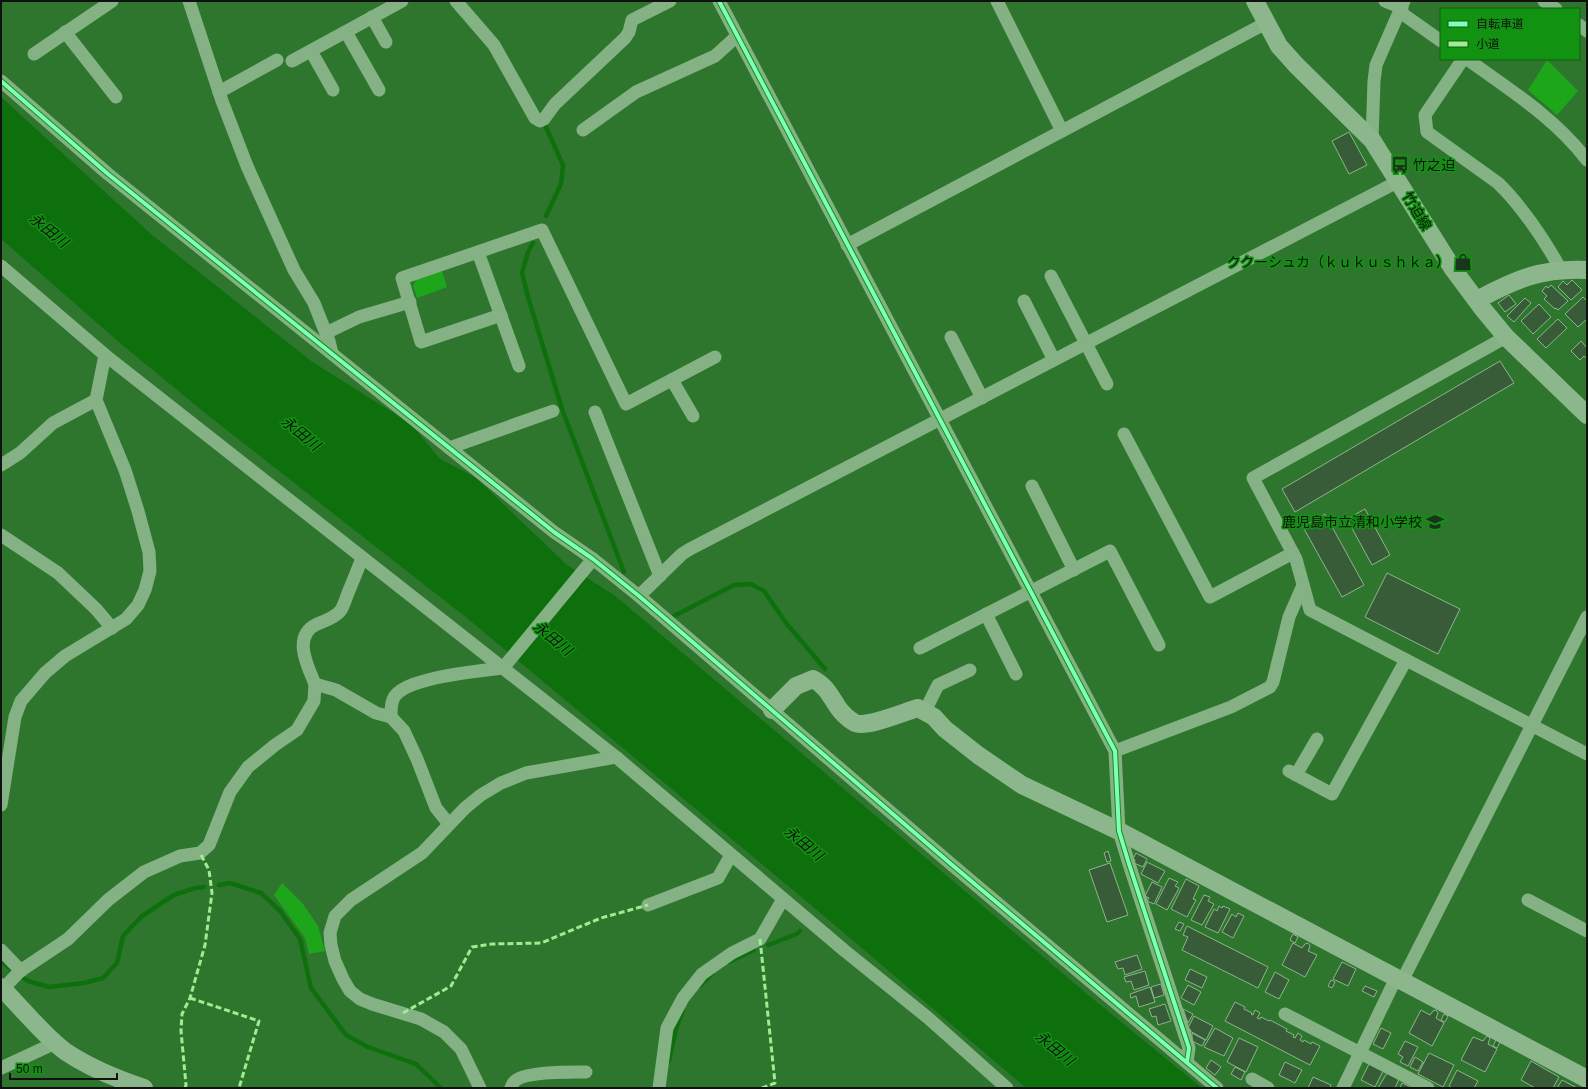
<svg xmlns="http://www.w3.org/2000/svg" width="1588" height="1089" font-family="Helvetica,'Noto Sans JP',sans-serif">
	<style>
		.green { fill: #1ea61b }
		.water { fill: #0d700d }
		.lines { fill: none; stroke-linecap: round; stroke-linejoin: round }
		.stream { stroke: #0d700d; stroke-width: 4.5 }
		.building { fill: #375c37; stroke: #8cb68b }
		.street { stroke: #84b284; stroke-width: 13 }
		.secondary { stroke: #8cb78c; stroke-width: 18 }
		.quiet { stroke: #9fed91; stroke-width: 3; stroke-dasharray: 6 3; stroke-linecap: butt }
		.cycleway-casing { stroke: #119311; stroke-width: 6 }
		.cycleway { stroke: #80ffba; stroke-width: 4 }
		.labels { text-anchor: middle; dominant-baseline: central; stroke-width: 3; stroke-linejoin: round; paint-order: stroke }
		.poi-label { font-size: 14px; fill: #111; stroke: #119311; text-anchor: end }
		.street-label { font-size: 14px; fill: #111; stroke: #119311 }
		.water-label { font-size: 15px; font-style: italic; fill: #111; stroke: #119311 }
	</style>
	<rect width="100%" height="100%" fill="#2e762e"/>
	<g class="green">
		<path d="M1547,60L1578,91L1557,115L1528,90Z"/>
		<path d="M442,271L447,287L417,298L413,286L416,280Z"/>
		<path d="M282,883L303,904L318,926L325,951L309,954L305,938L274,895Z"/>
	</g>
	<path class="water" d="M1,97L151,234L311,361L411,424L440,459L475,477L567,565L614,595L1087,994L1202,1088H1026L824,916L468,619L205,413L120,343L1,239Z"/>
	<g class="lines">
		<g class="stream">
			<path d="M545,125L563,165L561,184L546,216"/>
			<path d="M533,243L528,252L522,273L528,297L562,409L624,572"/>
			<path d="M674,616L734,585L751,584L764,591L786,623L825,669"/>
			<path d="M219,885L230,883L261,893L280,911L300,939L311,988L346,1035L368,1047L416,1064L441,1088"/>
			<path d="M768,945L797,934L800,931"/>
			<path d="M1,961L12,970"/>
			<path d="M729,962L754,950"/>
			<path d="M18,974L28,981L49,987L84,983L103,978L117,963L123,936L142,916L174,895L195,888L204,887"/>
			<path d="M700,986L713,973"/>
			<path d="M669,1061L676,1029L683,1010"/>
		</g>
	</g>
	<g class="building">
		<path d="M1349,132L1367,165L1349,174L1332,141Z"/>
		<path d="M1572,280L1582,290L1571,300L1558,287L1563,281L1567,285Z"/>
		<path d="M1551,285L1568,301L1558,310L1556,308L1555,309L1544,299L1547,296L1542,291L1546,286L1548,288Z"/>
		<path d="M1509,295L1516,304L1505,312L1498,303Z"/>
		<path d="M1583,297L1587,301V319L1578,327L1565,314Z"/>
		<path d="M1525,298L1531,303L1514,322L1507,316Z"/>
		<path d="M1539,304L1551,317L1533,334L1521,321Z"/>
		<path d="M1558,319L1567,328L1546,348L1537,339Z"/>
		<path d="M1581,341L1587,348V359L1584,356L1580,360L1571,351Z"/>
		<path d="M1500,361L1514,383L1295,512L1282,489Z"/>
		<path d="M1365,509L1390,555L1372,565L1347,519Z"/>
		<path d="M1325,514L1364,585L1342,597L1303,527Z"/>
		<path d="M1387,573L1460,609L1438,654L1365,617Z"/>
		<path d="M1108,851L1111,861L1107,862L1104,853Z"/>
		<path d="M1136,853L1147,859L1143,867L1134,863L1135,860L1133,859Z"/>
		<path d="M1147,862L1165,871L1158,883L1141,874Z"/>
		<path d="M1110,863L1128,915L1107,922L1089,870Z"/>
		<path d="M1169,878L1178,882L1175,886L1179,888L1167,910L1156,904Z"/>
		<path d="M1186,879L1199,886L1193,899L1196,900L1187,917L1171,909Z"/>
		<path d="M1152,882L1162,887L1154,904L1147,901L1149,898L1145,896Z"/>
		<path d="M1204,895L1210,897L1208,901L1214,904L1202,925L1191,920Z"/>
		<path d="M1219,906L1222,908L1223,906L1230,909L1218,933L1205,927L1214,909L1217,911Z"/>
		<path d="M1238,913L1244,916L1233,938L1222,932L1232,914L1236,917Z"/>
		<path d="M1179,922L1184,924L1180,931L1175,929Z"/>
		<path d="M1187,926L1268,967L1258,988L1182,950L1188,937L1183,935Z"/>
		<path d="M1293,934L1298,937L1295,943L1290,940Z"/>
		<path d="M1293,943L1302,948L1305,944L1308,943L1310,946L1308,951L1317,955L1305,977L1282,965Z"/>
		<path d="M1137,955L1142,969L1125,975L1123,968L1118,969L1115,962Z"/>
		<path d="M1342,962L1356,969L1348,986L1333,979Z"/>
		<path d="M1190,969L1207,977L1202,988L1185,980Z"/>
		<path d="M1145,971L1149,985L1134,990L1131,981L1126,982L1124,977Z"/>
		<path d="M1275,972L1289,980L1279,999L1265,992Z"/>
		<path d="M1331,980L1335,982L1332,988L1328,986Z"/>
		<path d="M1161,984L1164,995L1154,998L1151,987Z"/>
		<path d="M1188,985L1201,992L1194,1005L1181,998Z"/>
		<path d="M1365,986L1377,991L1374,997L1362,991Z"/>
		<path d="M1150,987L1155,1002L1139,1007L1136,996L1131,998L1130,994Z"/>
		<path d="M1235,1002L1245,1007L1244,1009L1252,1013L1251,1014L1253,1015L1255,1010L1260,1013L1257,1018L1260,1019L1261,1017L1269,1021L1270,1020L1287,1029L1286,1031L1294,1035L1293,1037L1295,1038L1298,1033L1302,1036L1300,1040L1303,1042L1304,1040L1311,1044L1312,1042L1320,1046L1310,1065L1225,1021Z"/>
		<path d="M1165,1004L1171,1021L1158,1025L1156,1016L1152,1017L1149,1009Z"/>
		<path d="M1183,1009L1193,1014L1188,1023Z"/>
		<path d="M1421,1010L1430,1015L1433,1011L1436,1010L1438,1013L1436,1018L1444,1023L1432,1046L1409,1033Z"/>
		<path d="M1444,1014L1448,1016L1445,1022L1441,1020Z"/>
		<path d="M1194,1016L1213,1026L1206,1040L1190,1031L1191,1030L1188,1028Z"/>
		<path d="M1215,1028L1233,1038L1224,1056L1204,1047Z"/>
		<path d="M1381,1028L1391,1033L1383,1049L1373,1044Z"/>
		<path d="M1192,1033L1205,1040L1202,1046L1192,1041Z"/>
		<path d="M1487,1036L1490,1038L1488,1044L1497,1049L1485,1072L1461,1060L1473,1037L1483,1041Z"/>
		<path d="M1239,1038L1258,1047L1246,1072L1227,1062Z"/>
		<path d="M1496,1040L1500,1042L1497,1048L1493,1046Z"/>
		<path d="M1405,1041L1418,1047L1408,1066L1400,1062L1403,1057L1398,1054Z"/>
		<path d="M1429,1053L1454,1065L1443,1087L1418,1074Z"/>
		<path d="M1415,1057L1423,1062L1418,1071L1410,1067Z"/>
		<path d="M1211,1060L1221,1067L1215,1075L1206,1068Z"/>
		<path d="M1531,1061L1559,1077L1553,1088H1535L1521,1080Z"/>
		<path d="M1285,1062L1302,1070L1295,1083L1279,1075Z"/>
		<path d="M1369,1064L1383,1071L1375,1087L1361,1080Z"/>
		<path d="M1235,1067L1245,1072L1241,1080L1231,1074Z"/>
		<path d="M1457,1070L1478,1081L1474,1088H1452L1449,1086Z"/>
		<path d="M1387,1073L1399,1079L1395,1088H1378Z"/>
		<path d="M1313,1077L1331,1085L1330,1088H1308Z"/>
		<path d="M1562,1080L1577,1088H1557Z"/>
		<path d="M1402,1083L1413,1088H1400Z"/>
	</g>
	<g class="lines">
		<g class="street">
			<path d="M189,1L222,101L247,166L294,270L314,303L329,341L332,353"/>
			<path d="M456,1L494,45L535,118L540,121L544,119L555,104L625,38L629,32L632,20L670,1"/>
			<path d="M719,1L1115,751L1119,831L1129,864L1189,1048L1187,1062"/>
			<path d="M997,1L1062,131"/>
			<path d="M1385,1L1402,8"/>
			<path d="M1544,1L1556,9"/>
			<path d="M1400,12L1441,41"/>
			<path d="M372,17L386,42"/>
			<path d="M1579,25L1587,31"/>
			<path d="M65,32L116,97"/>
			<path d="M346,32L379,90"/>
			<path d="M311,51L333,90"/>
			<path d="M34,54L112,1"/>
			<path d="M1463,59L1425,115L1427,132L1498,183C1521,205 1546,242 1561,270"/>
			<path d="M1467,59C1510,90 1555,118 1587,160"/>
			<path d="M292,61L402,1"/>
			<path d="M1,81L108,174L554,532L593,559L639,596L951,864L1217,1088"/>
			<path d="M219,92L277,60"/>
			<path d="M583,130L636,92L715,56L737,36"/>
			<path d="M1372,140L1374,81L1376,65L1404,1"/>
			<path d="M847,245L1266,23"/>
			<path d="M478,252L519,366"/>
			<path d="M1,266L105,355L616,757L845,951L927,1017L1007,1088"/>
			<path d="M1051,276L1107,384"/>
			<path d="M1024,301L1054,360"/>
			<path d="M501,315L421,342L402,278L542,230L626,404L715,357"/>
			<path d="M326,333L359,317L410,302"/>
			<path d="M951,337L982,398"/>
			<path d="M1506,337L1253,478L1296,559L1310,610L1587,754"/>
			<path d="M672,380L693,416"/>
			<path d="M595,412L660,576"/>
			<path d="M1124,434L1210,597L1293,553"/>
			<path d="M449,448L553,411"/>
			<path d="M1,465L20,453L53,423L96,400"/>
			<path d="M1032,486L1074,570"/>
			<path d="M1,535L58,573L96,609L112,628"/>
			<path d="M362,558C358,569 353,581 348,593C346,598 344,605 341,610C336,617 325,621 317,624C292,636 307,665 315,684L336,690L376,713L391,717L404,731L417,759L436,808L449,824"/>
			<path d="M639,596L682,554L690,549L1399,181"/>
			<path d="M986,614L1016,674"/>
			<path d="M920,648L1110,551L1159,645"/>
			<path d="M925,711L938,685L970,670"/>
			<path d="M391,717C391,708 391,697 399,692C417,677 478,671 503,668L593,559"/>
			<path d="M1115,751L1231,707L1270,687L1273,682L1289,617L1303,585"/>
			<path d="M1289,771L1332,794L1406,660"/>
			<path d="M1296,775L1317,739"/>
			<path d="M1,805L15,717L21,701L45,673L65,656L126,619L138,605L145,590L150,571L149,552L138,511L125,470L96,400L105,355"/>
			<path d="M1528,900L1587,931"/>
			<path d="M648,905L718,878L731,855"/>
			<path d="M1,950L21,971"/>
			<path d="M1402,981L1587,617"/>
			<path d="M3,989L20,971L68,939L108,900L144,872L180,856L200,853L209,845L230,792L248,767L275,745L297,730L314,701L315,684"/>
			<path d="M1285,1014L1428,1088"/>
			<path d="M1,1068L55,1043"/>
			<path d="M1252,1079L1268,1088"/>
			<path d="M480,1088L461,1049L444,1032L421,1019L372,1004L360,999L350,991L343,979L335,961L331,945L330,933L335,916L351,900L422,853L465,808L481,795L501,783L526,773L616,757"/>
			<path d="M511,1088C512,1086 512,1084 514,1082C523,1071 571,1072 586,1072"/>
			<path d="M659,1088L667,1028L683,998L702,974L732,953L760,939L783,899"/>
			<path d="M1343,1088L1396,978"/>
		</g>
		<g class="secondary">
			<path d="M1255,1L1279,46L1296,65L1372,140L1453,269L1482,308L1506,337L1587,415"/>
			<path d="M1477,300C1516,279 1541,268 1587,270"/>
			<path d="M772,710L796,686L813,679C825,685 830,695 837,706C841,712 848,719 855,723C867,728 904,712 918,708L934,717L945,729L978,755L1022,785L1119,831L1587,1079"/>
			<path d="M1,987C21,1007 44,1036 66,1052C90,1068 117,1079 144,1088"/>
		</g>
		<g class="quiet">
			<path d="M760,939L775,1083L762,1088"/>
			<path d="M190,998L259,1021L239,1088"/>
			<path d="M403,1013L451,986L472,947L492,944L541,943L601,918L648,905"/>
			<path d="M185,1088L186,1085L181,1031L182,1014L190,998L205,945L212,893L209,870L200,853"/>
		</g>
		<g class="cycleway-casing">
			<g id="cycleway">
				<path d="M719,1L1115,751L1119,831L1129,864L1189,1048L1187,1062"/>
				<path d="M1,81L108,174L554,532L593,559L639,596L951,864L1217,1088"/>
			</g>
		</g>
		<use href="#cycleway" class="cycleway"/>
	</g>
	<defs>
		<g id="bus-bare" transform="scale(1.38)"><path d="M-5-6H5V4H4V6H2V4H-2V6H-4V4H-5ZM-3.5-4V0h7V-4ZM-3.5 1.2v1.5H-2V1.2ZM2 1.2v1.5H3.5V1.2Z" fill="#1b341b" stroke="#119311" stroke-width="2.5" paint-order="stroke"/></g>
		<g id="shop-bare" transform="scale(1.38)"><path d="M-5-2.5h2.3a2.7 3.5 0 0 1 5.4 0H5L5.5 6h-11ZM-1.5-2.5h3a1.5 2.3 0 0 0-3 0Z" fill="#1b341b" stroke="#119311" stroke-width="2.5" paint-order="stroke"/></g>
		<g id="school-bare" transform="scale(1.38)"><path d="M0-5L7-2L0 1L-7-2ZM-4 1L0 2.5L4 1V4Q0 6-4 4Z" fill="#1b341b" stroke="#119311" stroke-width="2.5" paint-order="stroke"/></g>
	</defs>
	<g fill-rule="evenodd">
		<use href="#bus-bare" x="1400" y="165"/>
		<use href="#shop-bare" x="1463" y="262"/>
		<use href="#school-bare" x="1435" y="522"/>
	</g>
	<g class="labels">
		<g class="poi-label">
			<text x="1413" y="165" text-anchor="start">竹之迫</text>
			<text x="1450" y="262">ククーシュカ（ｋｕｋｕｓｈｋａ）</text>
			<text x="1422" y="522">鹿児島市立清和小学校</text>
		</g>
		<g class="street-label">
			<text transform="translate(1417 211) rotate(59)">竹迫線</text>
		</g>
		<g class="water-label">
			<text transform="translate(49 230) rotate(39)">永田川</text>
			<text transform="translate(301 433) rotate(39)">永田川</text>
			<text transform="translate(553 638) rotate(39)">永田川</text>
			<text transform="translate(804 843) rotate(39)">永田川</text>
			<text transform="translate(1055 1048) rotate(39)">永田川</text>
		</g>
	</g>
	<rect width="1588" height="1089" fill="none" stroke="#111111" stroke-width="4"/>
	<rect x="1440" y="8" width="140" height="52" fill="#119311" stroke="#115f11"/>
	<rect x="1448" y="21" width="20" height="6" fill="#80ffba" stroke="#115f11"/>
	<text x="1476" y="28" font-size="12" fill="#111111">自転車道</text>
	<rect x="1448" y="41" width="20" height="6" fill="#9fed91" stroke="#115f11"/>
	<text x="1476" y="48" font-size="12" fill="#111111">小道</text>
	<path d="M10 1073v6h107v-6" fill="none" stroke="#111111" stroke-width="2"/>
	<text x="16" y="1073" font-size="12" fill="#111111" stroke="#119311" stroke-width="3" paint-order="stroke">50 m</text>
</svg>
